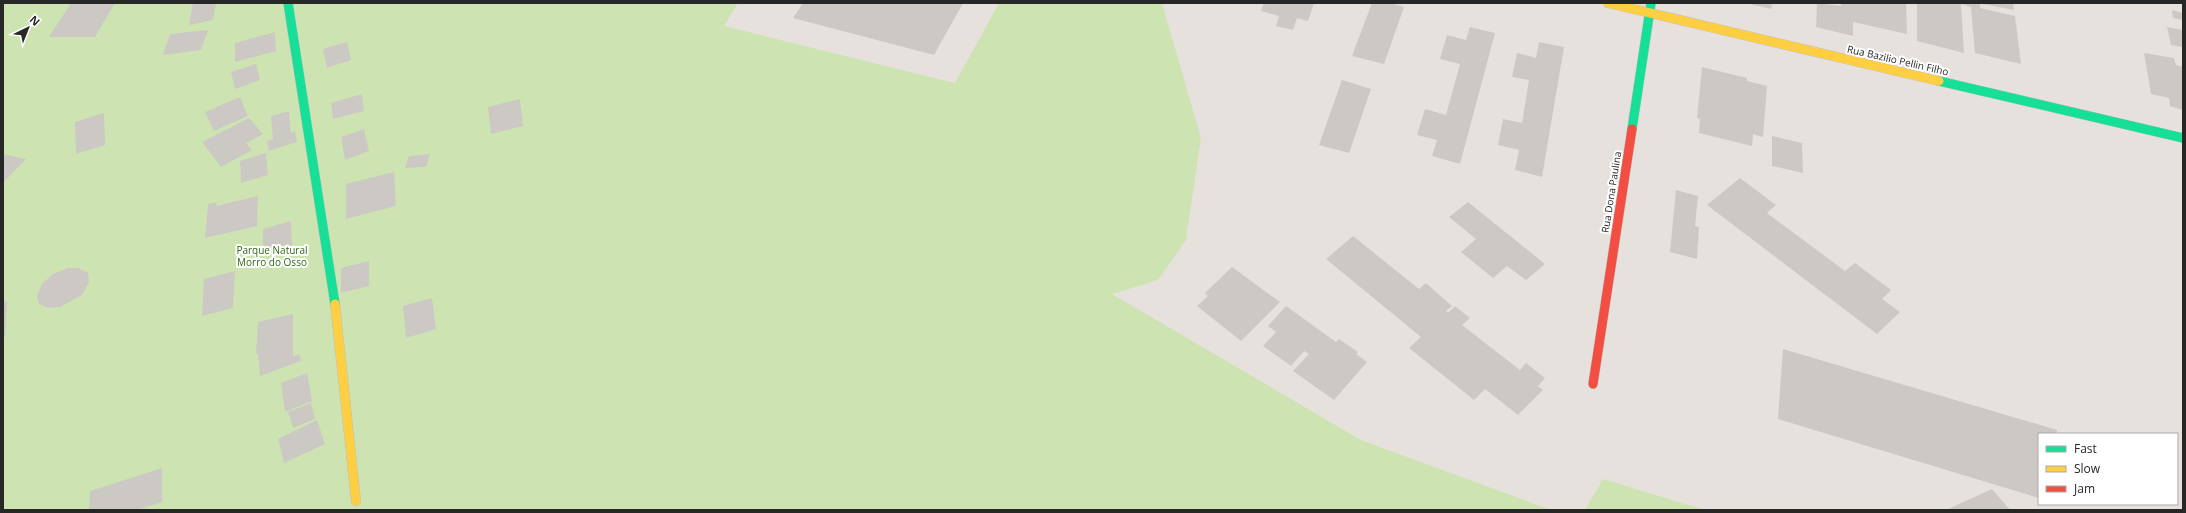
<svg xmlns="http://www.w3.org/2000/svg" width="2186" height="513" font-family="'Open Sans',sans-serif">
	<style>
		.green { fill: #cde4b2 }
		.building { fill: #ccc9c5 }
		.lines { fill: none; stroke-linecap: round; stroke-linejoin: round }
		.fast-casing { stroke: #bfbebe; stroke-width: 10 }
		.slow-casing { stroke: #bfbebe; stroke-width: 10 }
		.jam-casing { stroke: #bfbebe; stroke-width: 10 }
		.fast { stroke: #16e098; stroke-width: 9 }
		.slow { stroke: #ffcf43; stroke-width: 9 }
		.jam { stroke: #f24e42; stroke-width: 9 }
		.labels { text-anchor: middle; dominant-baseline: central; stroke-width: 4; stroke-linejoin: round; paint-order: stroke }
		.street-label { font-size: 10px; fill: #272727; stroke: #fff }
		.park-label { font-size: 10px; fill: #306714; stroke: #fff }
	</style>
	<rect width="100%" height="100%" fill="#e6e1dc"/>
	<g class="green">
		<path d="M3,3H738L724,26L955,83L999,3H1162L1201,138L1186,240L1158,280L1112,294L1361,440L1551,510H3Z"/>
		<path d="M1603,479L1705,510H1585Z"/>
	</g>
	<g class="building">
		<path d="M71,3H115L95,37H49Z"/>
		<path d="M193,3H216L213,20L189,25Z"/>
		<path d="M803,3H963L934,55L793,18Z"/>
		<path d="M1264,3H1314L1308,21L1297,18L1293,30L1276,26L1279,16L1261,11Z"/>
		<path d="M1372,3H1390L1404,7L1384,64L1352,56Z"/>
		<path d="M1750,3H1772L1771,9L1750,4Z"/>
		<path d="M1817,3L1841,6V3H1906L1907,34L1853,22V36L1816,27Z"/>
		<path d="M1917,3H1980V8L2015,16L2021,64L1975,53L1971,7L1961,4L1964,53L1917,41Z"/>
		<path d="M1983,3H2013L2014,10L1983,4Z"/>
		<path d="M2172,10L2183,13V20L2173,18Z"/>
		<path d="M1470,27L1495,33L1460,164L1432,156L1437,140L1417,135L1425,109L1446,115L1460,64L1440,59L1447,35L1466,40Z"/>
		<path d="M2167,27L2183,30V47L2171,45Z"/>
		<path d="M208,30L201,50L163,55L170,34Z"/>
		<path d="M275,32L276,51L235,62V43Z"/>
		<path d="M347,42L351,60L327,68L323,49Z"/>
		<path d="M1539,42L1564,47L1542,177L1515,170L1519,150L1498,145L1503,119L1522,123L1529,80L1512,77L1517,53L1536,58Z"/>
		<path d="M2144,53L2174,58L2176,65L2183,67V110L2170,106L2169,98L2151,94Z"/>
		<path d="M256,64L260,80L235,89L231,72Z"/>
		<path d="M1702,67L1747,78V81L1767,86L1763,137L1753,134L1752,146L1699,133L1700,119L1697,118Z"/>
		<path d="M1342,80L1371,89L1349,153L1319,145Z"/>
		<path d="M362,94L364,111L333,119L331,103Z"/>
		<path d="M240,97L248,116L214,131L205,112Z"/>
		<path d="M520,99L523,126L491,134L488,107Z"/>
		<path d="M289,111L291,133L295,131L297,142L269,151L267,141L273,139L271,116Z"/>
		<path d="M104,113L105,145L76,154L75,122Z"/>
		<path d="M249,118L263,134L246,143L252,150L221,167L202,142Z"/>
		<path d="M364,129L369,151L345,160L341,137Z"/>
		<path d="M1772,136L1802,143L1803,173L1772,166Z"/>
		<path d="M266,153L268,175L241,183L240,161Z"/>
		<path d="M3,154L26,159L3,183Z"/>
		<path d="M430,154L426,167L405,168L409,156Z"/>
		<path d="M394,172L396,206L346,219V184Z"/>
		<path d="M1740,178L1776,205L1767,213L1845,271L1855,263L1891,290L1882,299L1900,312L1877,334L1707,205Z"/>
		<path d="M1676,190L1698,196L1695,226L1699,227L1697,259L1670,252Z"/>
		<path d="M258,196L257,226L205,238L208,204L217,202L216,206Z"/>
		<path d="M1468,202L1545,264L1526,280L1507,266L1493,278L1461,252L1476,239L1449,217Z"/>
		<path d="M291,221L292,245L263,253V229Z"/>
		<path d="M1353,236L1419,289L1426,283L1452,306L1446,311L1448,313L1455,306L1470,318L1462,325L1520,370L1526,363L1545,378L1538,386L1543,390L1518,415L1485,389L1474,400L1409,348L1421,337L1326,259Z"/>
		<path d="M369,261V286L341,293V268Z"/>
		<path d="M1232,267L1280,302L1241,341L1197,306L1208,296L1205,293Z"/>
		<path d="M68,268H78L88,273L89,282L82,295L60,307L48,308L39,304L37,296L42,284L53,274Z"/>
		<path d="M235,271L233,308L202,316L204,279Z"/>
		<path d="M432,298L436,329L406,338L403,306Z"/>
		<path d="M7,301L5,337L3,338V302Z"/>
		<path d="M1286,306L1336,342L1339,339L1358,352L1356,354L1367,362L1334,400L1293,371L1309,354L1304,351L1291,366L1263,346L1276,332L1268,326Z"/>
		<path d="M293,314V356L300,354L301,361L260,376L258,353L256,354L258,322Z"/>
		<path d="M1783,349L2057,430V434H2039V498L1778,419Z"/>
		<path d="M307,373L312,401L285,412L281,383Z"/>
		<path d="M311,403L315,419L293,428L288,412Z"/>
		<path d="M317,420L325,444L284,463L278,439Z"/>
		<path d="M162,468V502L137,510H89L90,491Z"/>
		<path d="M1992,489L2010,510H1946Z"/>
	</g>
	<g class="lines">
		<g class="fast-casing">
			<g id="fast">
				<path d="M288,3L335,304"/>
				<path d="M1939,81L2183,138"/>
				<path d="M1632,129L1651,3"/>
			</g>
		</g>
		<g class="slow-casing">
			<g id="slow">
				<path d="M1608,3L1939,81"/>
				<path d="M335,304L356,501"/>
			</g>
		</g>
		<g class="jam-casing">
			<path id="jam" d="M1593,384L1632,129"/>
		</g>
		<use href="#fast" class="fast"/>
		<use href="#slow" class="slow"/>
		<use href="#jam" class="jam"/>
	</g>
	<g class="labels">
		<g class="street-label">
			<text transform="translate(1898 60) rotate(13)">Rua Bazilio Pellin Filho</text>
			<text transform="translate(1611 192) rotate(-81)">Rua Dona Paulina</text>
		</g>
		<g class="park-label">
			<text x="272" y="250">Parque Natural<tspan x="272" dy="12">Morro do Osso</tspan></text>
		</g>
	</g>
	<rect width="2186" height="513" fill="none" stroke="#272727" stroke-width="8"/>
	<rect x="2038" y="433" width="140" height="72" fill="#ffffff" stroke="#a9a9a9"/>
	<rect x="2046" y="446" width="20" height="6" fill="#16e098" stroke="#a9a9a9"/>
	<text x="2074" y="453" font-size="12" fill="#272727">Fast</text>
	<rect x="2046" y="466" width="20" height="6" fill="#ffcf43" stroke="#a9a9a9"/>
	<text x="2074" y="473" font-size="12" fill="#272727">Slow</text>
	<rect x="2046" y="486" width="20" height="6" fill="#f24e42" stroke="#a9a9a9"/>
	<text x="2074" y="493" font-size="12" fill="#272727">Jam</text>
	<g transform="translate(28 28) rotate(43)" stroke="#ffffff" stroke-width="3" paint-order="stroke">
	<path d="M0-3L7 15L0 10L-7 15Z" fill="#272727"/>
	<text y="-6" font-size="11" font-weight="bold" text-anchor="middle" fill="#272727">N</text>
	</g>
</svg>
